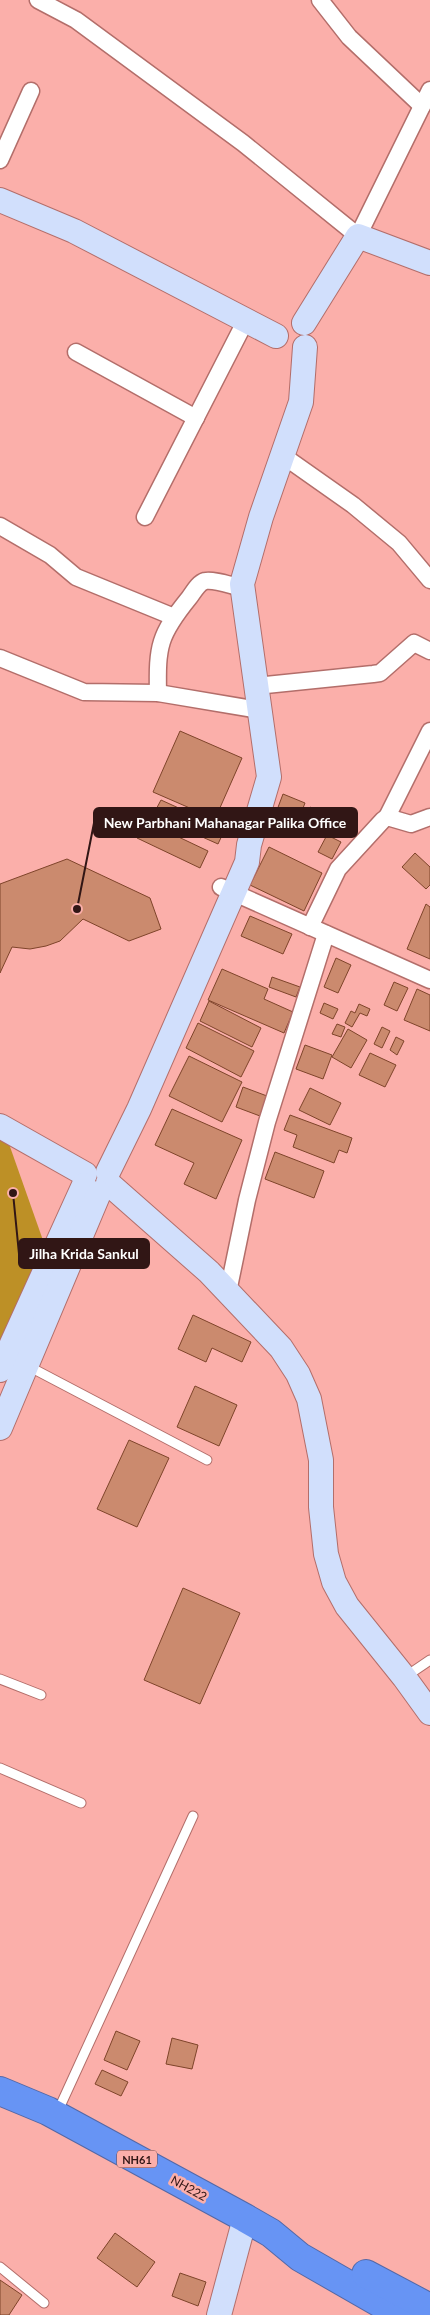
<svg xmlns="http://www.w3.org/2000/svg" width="430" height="2315" font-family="Lato,sans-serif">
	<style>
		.green { fill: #bd9026 }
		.building { fill: #cb8a6e; stroke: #7e442a }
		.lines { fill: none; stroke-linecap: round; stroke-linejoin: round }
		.lane-casing { stroke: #b36e6a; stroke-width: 11 }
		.street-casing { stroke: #b36e6a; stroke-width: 19 }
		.secondary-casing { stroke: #b36e6a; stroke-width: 26 }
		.highway-casing { stroke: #5468a6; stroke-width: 30 }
		.lane { stroke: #fff; stroke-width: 9 }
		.street { stroke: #fff; stroke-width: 16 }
		.secondary { stroke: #d1dffc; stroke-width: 24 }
		.highway { stroke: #6794f4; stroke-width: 28 }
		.labels { text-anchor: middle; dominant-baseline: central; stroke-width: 5; stroke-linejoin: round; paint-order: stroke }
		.shield { fill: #fbafaa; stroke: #6e4442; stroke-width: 1 }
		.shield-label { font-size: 11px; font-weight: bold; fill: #311615 }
		.street-label { font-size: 12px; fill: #311615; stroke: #fbafaa }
		.leader { fill: none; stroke: #311615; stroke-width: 2 }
		.callout-dot { fill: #311615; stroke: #fbafaa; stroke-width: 2 }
		.callout { fill: #311615; stroke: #311615; stroke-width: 2 }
		.callout-label { font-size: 14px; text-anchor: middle; font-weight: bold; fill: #fff }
	</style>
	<rect width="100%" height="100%" fill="#fbafaa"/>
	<path class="green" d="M0,1137L8,1141L45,1246L0,1348Z"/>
	<g class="building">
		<path d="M180,731L242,758L215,819L153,792Z"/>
		<path d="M283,794L305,803L296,826L274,818Z"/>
		<path d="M161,800L225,829L218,844L153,815Z"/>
		<path d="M310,807L343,826L334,831L306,814Z"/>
		<path d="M145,821L208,851L200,868L137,838Z"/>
		<path d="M327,835L341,842L332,859L318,852Z"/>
		<path d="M269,847L322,873L304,911L250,885Z"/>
		<path d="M415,853L430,867V885L426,889L402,867Z"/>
		<path d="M67,859L150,898L161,929L129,941L83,919L60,941L46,946L30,949L12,947L0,973V884Z"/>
		<path d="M426,904L430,907V959L407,949Z"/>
		<path d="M250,916L292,934L283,954L241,936Z"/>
		<path d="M336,958L351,965L338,993L324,987Z"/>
		<path d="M222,969L268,989L264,999L293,1012L284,1033L208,1000Z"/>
		<path d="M272,977L300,987L296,997L269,987Z"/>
		<path d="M394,982L408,988L397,1011L384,1005Z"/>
		<path d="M417,989L430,995V1031L404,1020Z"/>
		<path d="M209,1001L261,1028L252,1047L200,1021Z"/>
		<path d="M324,1003L338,1009L333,1019L320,1013Z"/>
		<path d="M359,1004L370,1009L367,1016L360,1013L352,1027L345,1023L351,1011L355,1013Z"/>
		<path d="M198,1023L254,1051L241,1077L186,1048Z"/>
		<path d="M337,1024L345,1027L341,1037L332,1034Z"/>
		<path d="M382,1027L390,1031L382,1048L374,1044Z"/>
		<path d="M348,1029L367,1040L351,1068L332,1057Z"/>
		<path d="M396,1037L404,1041L397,1055L390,1050Z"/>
		<path d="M305,1045L332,1055L323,1079L296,1069Z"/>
		<path d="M370,1053L396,1065L385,1087L359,1075Z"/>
		<path d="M189,1056L242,1082L222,1122L169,1096Z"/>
		<path d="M243,1087L267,1096L260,1116L236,1107Z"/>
		<path d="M310,1088L341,1103L330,1125L299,1110Z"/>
		<path d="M172,1109L242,1140L216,1199L184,1184L194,1163L155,1145Z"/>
		<path d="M290,1115L352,1138L347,1153L339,1150L334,1163L293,1147L297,1135L284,1130Z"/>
		<path d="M275,1152L324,1171L314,1198L265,1179Z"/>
		<path d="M193,1315L251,1342L242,1362L212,1348L206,1362L178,1349Z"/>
		<path d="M195,1386L237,1405L219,1446L177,1427Z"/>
		<path d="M129,1440L169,1458L137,1527L97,1509Z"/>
		<path d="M183,1588L240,1613L200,1704L144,1680Z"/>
		<path d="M116,2031L140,2041L127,2070L104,2060Z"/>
		<path d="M172,2038L198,2045L192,2069L166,2064Z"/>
		<path d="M102,2070L128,2082L121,2096L95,2084Z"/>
		<path d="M115,2233L155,2262L137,2287L97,2258Z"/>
		<path d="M180,2273L206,2282L198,2306L172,2296Z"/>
		<path d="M0,2280L22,2295L9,2315H0Z"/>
	</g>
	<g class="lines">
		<g class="lane-casing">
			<g id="lane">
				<path d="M28,1366L207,1460"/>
				<path d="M405,1677L430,1660"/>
				<path d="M0,1679L41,1695"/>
				<path d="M0,1768L81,1803"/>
				<path d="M57,2113L193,1816"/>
				<path d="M0,2267L44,2303"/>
			</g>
		</g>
		<g class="street-casing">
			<g id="street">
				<path d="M38,0L76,20L243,143L358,236L430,90"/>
				<path d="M320,0L349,37L422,106"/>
				<path d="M0,160L31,91"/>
				<path d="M76,352L196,418"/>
				<path d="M282,455L353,505L399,543L430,580"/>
				<path d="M145,517L246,320"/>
				<path d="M0,526L50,555L76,577L174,617"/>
				<path d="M0,658L84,692L158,693L259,710"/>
				<path d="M256,686L373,674L380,673L414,643L430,651"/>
				<path d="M158,693C157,646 159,635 189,598C193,593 198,583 205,581C215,579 232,586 243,588"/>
				<path d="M387,817L430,731"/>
				<path d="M221,887L430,980"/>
				<path d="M310,927L338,869L383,820L387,817L411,824L430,817"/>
				<path d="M228,1292L247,1200L267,1122L326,934"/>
			</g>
		</g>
		<g class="secondary-casing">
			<g id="secondary">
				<path d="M0,200L74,231L276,336"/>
				<path d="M304,323L358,236L430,263"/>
				<path d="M0,1126L85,1174"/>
				<path d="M108,1172L139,1109L247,862L249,845L269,777L242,584L261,517L301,402L305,347"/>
				<path d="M108,1183L209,1272L281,1348L298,1374L309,1399L321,1460V1507L326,1554L334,1582L347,1606L404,1677L430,1713"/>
				<path d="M0,1370L84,1185"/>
				<path d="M0,1428L99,1193"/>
				<path d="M219,2315L245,2218"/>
			</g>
		</g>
		<g class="highway-casing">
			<g id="highway">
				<path d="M0,2091L48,2111L245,2218L271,2233L300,2257L401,2315"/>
				<path d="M366,2274L430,2308"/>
			</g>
		</g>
		<use href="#lane" class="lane"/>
		<use href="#street" class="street"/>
		<use href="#secondary" class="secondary"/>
		<use href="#highway" class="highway"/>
	</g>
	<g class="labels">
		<rect class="shield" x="117" y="2150.5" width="40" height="17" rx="4"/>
		<g class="shield-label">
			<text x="137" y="2159">NH61</text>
		</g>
		<g class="street-label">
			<text transform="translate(189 2188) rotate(29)">NH222</text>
		</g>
	</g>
	<path class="leader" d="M77 909L94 823M13 1193L19 1254"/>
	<g class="callout-dot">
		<circle cx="77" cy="909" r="5"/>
		<circle cx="13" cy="1193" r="5"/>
	</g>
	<g class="callout">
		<rect x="94" y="808" width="263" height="29" rx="5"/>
		<rect x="19" y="1239" width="130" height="29" rx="5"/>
	</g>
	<g class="callout-label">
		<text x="225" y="828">New Parbhani Mahanagar Palika Office</text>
		<text x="84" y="1259">Jilha Krida Sankul</text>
	</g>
</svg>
